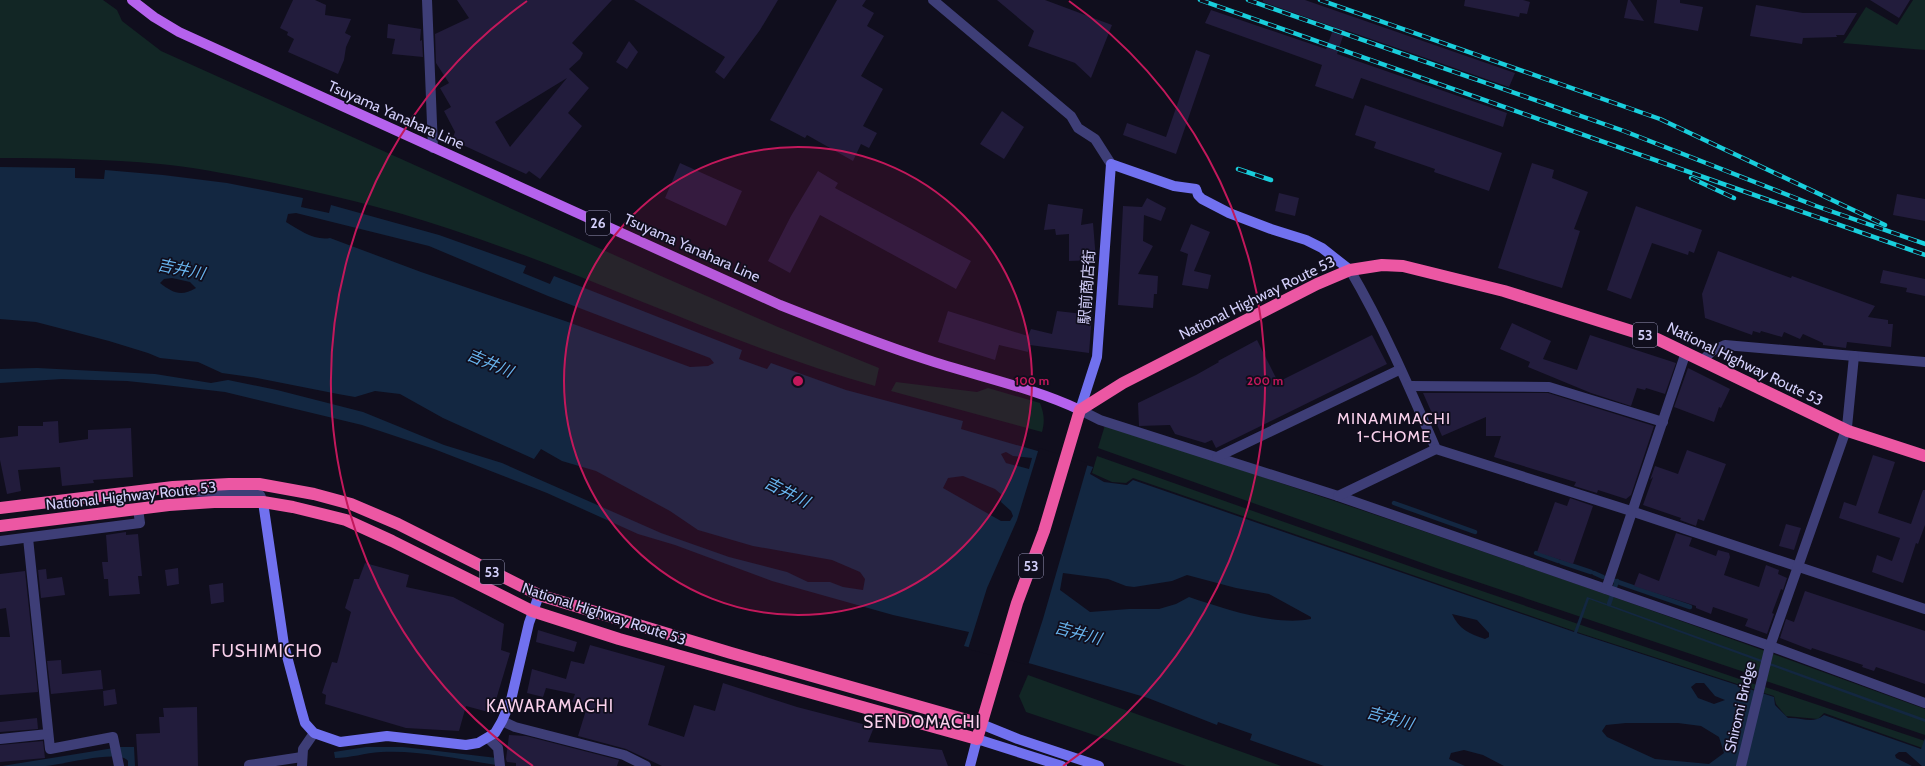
<svg xmlns="http://www.w3.org/2000/svg" width="1925" height="766" font-family="Cabin,'Noto Sans JP',sans-serif">
	<style>
		.green { fill: #122625 }
		.water { fill: #132741; fill-rule: evenodd }
		.pier { fill: #100e1d }
		.lines { fill: none; stroke-linecap: round; stroke-linejoin: round }
		.stream { stroke: #132741; stroke-width: 4.5 }
		.building { fill: #221c3c; fill-rule: evenodd }
		.street { stroke: #3e3e77; stroke-width: 10 }
		.secondary { stroke: #7171ef; stroke-width: 10 }
		.primary { stroke: #b562ed; stroke-width: 10 }
		.highway { stroke: #ec57a3; stroke-width: 12 }
		.rail-casing { stroke: #19cedc; stroke-width: 4.5 }
		.rail { stroke: #100e1d; stroke-width: 3; stroke-dasharray: 9; stroke-linecap: butt }
		.ring { fill: none; stroke: #c2185b; stroke-width: 2 }
		.labels { text-anchor: middle; dominant-baseline: central; stroke-width: 3.5; stroke-linejoin: round; paint-order: stroke }
		.shield { fill: #100e1d; stroke: #9895b8; stroke-width: 1 }
		.shield-label { font-size: 14px; font-weight: bold; fill: #d3cffa }
		.street-label { font-size: 15px; fill: #d3cffa; stroke: #100e1d }
		.water-label { font-size: 16px; font-style: italic; fill: #68b4ee; stroke: #100e1d }
		.neighbourhood-label { font-size: 16px; letter-spacing: 1px; fill: #fad1ec; stroke: #100e1d }
		.quarter-label { font-size: 17px; letter-spacing: 1px; fill: #fad1ec; stroke: #100e1d }
		.centre { fill: #c2185b; stroke: #100e1d; stroke-width: 2 }
		.ring-label { font-size: 12px; text-anchor: middle; font-weight: bold; fill: #c2185b; stroke: #100e1d; stroke-width: 3.5; stroke-linejoin: round; paint-order: stroke }
	</style>
	<rect width="100%" height="100%" fill="#100e1d"/>
	<g class="green">
		<path d="M0,0H103L117,10L122,21L161,51L661,276L778,327L879,368L875,386C730,345 594,276 450,229C388,208 324,193 260,180C227,174 193,167 160,164C107,159 53,158 0,158Z"/>
		<path d="M1913,0H1925V50L1843,43L1866,7L1897,25Z"/>
		<path d="M896,382L977,392L988,388L1040,403C1044,414 1045,421 1042,432L891,391Z"/>
		<path d="M1105,425C1326,497 1546,572 1765,651L1759,677L1442,570L1098,448Z"/>
		<path d="M1097,456L1429,573L1757,685L1756,690L1580,633L1133,478L1126,483L1112,482L1092,473Z"/>
		<path d="M1773,654L1925,709V735L1766,681Z"/>
		<path d="M1028,675L1281,766H1186L1026,712L1019,696Z"/>
		<path d="M1765,687L1925,741V749L1824,713L1818,719L1786,716L1776,704L1774,696L1764,693Z"/>
	</g>
	<g class="water">
		<path d="M0,167L75,168V178L104,179L105,170L163,175L227,183L303,198L301,207L329,213L331,205L439,235L526,266L523,273L550,284L554,276L742,350L739,359L767,369L771,363L846,390L963,421L961,429L1093,467L1090,474L1104,482L1127,485L1133,480L1574,632L1587,597L1607,604L1609,599L1611,600L1610,605L1925,719V722L1589,599L1577,633L1774,697L1775,705L1788,718C1802,717 1812,725 1824,715L1921,749L1925,738V766H1922L1906,752H1899L1895,755L1896,758L1912,766H1504L1483,755L1464,750L1451,753L1449,759L1465,766H1324L1250,740L1252,734L1218,722L1217,725L1148,698L1032,664L964,646L969,632L893,615L772,581L675,545L638,534L547,493L434,449L362,425L225,392L165,385L127,381L62,379L0,383V369L37,368L155,374L211,383L228,380L277,390L363,412L444,445L502,463L661,533L729,557L787,572L808,582H830L843,587L863,590L865,579L860,572L832,560L753,546L698,530L670,511L596,471L562,461L541,449L534,459L443,418L400,394L375,391L355,397L338,394L257,378L222,373L198,362L160,358L148,353L109,341L36,322L0,319ZM296,213L429,246L548,296L710,358L714,363L708,366L690,367L568,322L421,272L330,238C315,241 299,230 286,222L288,214ZM172,278L190,282L196,288C181,297 173,293 160,283L164,279ZM1006,452L1013,456L1032,458L1029,469L1006,463L1001,454ZM963,476L995,489L1002,495L1001,502L1011,511L1013,516L1010,521H1001L943,488L948,478ZM1063,573L1108,579L1126,586L1134,587L1172,581L1187,575L1236,588L1269,594L1311,617V619C1274,626 1225,609 1189,597L1176,604L1159,609H1129L1090,612L1060,590ZM1452,614L1477,620L1489,633V637L1485,639C1469,634 1459,629 1452,614ZM1696,683H1704L1715,696L1725,700L1714,704L1698,698L1691,687ZM1626,723H1678L1701,726L1719,737L1724,753L1709,764L1655,759L1607,737L1602,731L1606,725Z"/>
		<path d="M120,747H134L135,766H128V761C120,749 61,765 46,766C32,766 17,766 2,766Z"/>
		<path d="M366,747H403L497,758L496,765C458,759 419,750 381,752C365,753 350,758 335,758L334,752Z"/>
	</g>
	<path class="pier" d="M1039,448L1088,463L1043,619L1028,665L968,649L987,588L1017,520Z"/>
	<g class="lines">
		<g class="stream">
			<path d="M1394,503L1475,532"/>
			<path d="M1536,553L1558,561"/>
			<path d="M1561,562L1591,572"/>
			<path d="M1594,573L1603,577"/>
			<path d="M1615,581L1690,607"/>
			<path d="M1609,604L1617,581"/>
		</g>
	</g>
	<g class="building">
		<path d="M293,0H315L326,5L325,15L351,19L345,33L351,36L346,47L344,60L338,74L288,52L294,39L287,35L288,32L280,28Z"/>
		<path d="M457,0H612L572,43L583,53L580,59L569,69L589,88L568,113L582,126L540,179L529,171L526,174L452,140L455,132L444,111L451,107L440,88L449,83L436,63L435,34L469,18ZM567,78L510,147L495,122Z"/>
		<path d="M634,0H778L760,30L724,79L715,72L725,57Z"/>
		<path d="M837,0H866L862,6L874,13L867,26L884,36L861,76L883,89L863,126L877,133L869,148L861,144L853,161L807,135L805,138L770,120Z"/>
		<path d="M997,0H1045L1112,25L1091,78L1075,63L1028,46L1034,31Z"/>
		<path d="M1263,0H1305L1515,73L1509,87L1345,30L1337,54L1507,113L1503,127L1361,78L1353,99L1315,86L1322,65L1205,23L1211,10L1326,49L1334,27L1263,2Z"/>
		<path d="M1465,0H1523L1530,2L1527,14L1520,13L1519,17L1464,6Z"/>
		<path d="M1628,0H1630L1644,21L1624,18Z"/>
		<path d="M1657,0H1680V3L1703,7L1698,31L1654,23Z"/>
		<path d="M1870,0H1910L1899,18Z"/>
		<path d="M1756,5L1803,13H1857L1844,35H1836L1837,37L1803,38L1802,44L1750,36Z"/>
		<path d="M388,24L421,29L420,41L422,40L423,57L392,54L395,39L387,38Z"/>
		<path d="M629,41L638,52L627,69L616,62Z"/>
		<path d="M1196,50L1210,55L1176,154L1123,135L1127,123L1166,137Z"/>
		<path d="M1365,105L1502,153L1489,191L1434,172L1435,169L1374,148L1376,142L1355,135Z"/>
		<path d="M1002,111L1024,127L1004,159L980,144Z"/>
		<path d="M680,163L742,191L726,226L665,198Z"/>
		<path d="M1532,163L1554,170L1552,178L1588,192L1574,229L1580,231L1562,288L1498,268Z"/>
		<path d="M818,171L838,183L835,188L971,261L956,289L820,215L790,273L768,261L791,216Z"/>
		<path d="M1279,193L1299,198L1295,216L1275,211Z"/>
		<path d="M1897,194L1925,199V221L1893,215Z"/>
		<path d="M1147,198L1166,208L1161,221L1144,215L1143,241L1153,246L1138,274L1158,276L1157,294H1154L1153,308L1118,305L1123,206L1142,207Z"/>
		<path d="M1048,204L1083,209L1081,225L1093,223L1096,260L1069,261V234L1056,235L1055,229L1044,230Z"/>
		<path d="M1636,206L1702,230L1694,253L1689,251L1688,255L1652,243L1631,299L1607,290Z"/>
		<path d="M1191,224L1210,232L1194,271L1211,275L1208,289L1182,285L1188,254L1180,251Z"/>
		<path d="M1718,251L1791,278L1792,276L1875,306L1868,317L1888,320V324H1893L1891,347L1847,342L1846,348L1823,345V343L1803,334L1800,339L1784,332L1782,337L1761,331L1760,333L1753,331L1752,335L1705,318L1702,294Z"/>
		<path d="M1883,270L1925,279V296L1906,292L1907,288L1880,283Z"/>
		<path d="M948,311L1028,336L1031,329L1052,334L1057,311L1092,315L1089,353L1030,345L1028,352L999,345L995,360L938,342Z"/>
		<path d="M1512,323L1551,341L1543,359L1577,370L1590,335L1676,363L1665,394L1646,388L1645,390L1637,388L1631,406L1591,393L1528,367L1530,362L1500,349Z"/>
		<path d="M1372,335L1387,364L1216,448L1212,440L1205,443L1175,434L1170,425L1139,426L1138,403L1196,375L1219,362L1218,361L1257,340L1278,382Z"/>
		<path d="M1688,368L1730,389L1721,408L1719,407L1714,422L1674,407Z"/>
		<path d="M1423,393H1548L1654,426L1631,495L1626,499L1598,490L1597,493L1574,486L1576,482L1572,481L1494,457L1501,436H1486V417L1442,436Z"/>
		<path d="M58,421L59,443L88,439V430L131,428L133,477L93,480L94,483L62,486L60,467L18,470L21,491L7,494L0,460V438L18,436V426H43V422Z"/>
		<path d="M1687,450L1726,464L1704,521L1698,519L1696,526L1680,520L1681,518L1643,505L1653,477L1650,480L1655,466L1678,474Z"/>
		<path d="M1873,455L1895,462L1878,513L1911,524L1923,490H1925V525L1918,544L1916,543L1903,583L1872,572L1877,555L1892,561L1900,538L1839,518L1844,502L1856,506Z"/>
		<path d="M1570,498L1593,506L1573,564L1537,552L1555,502L1567,506Z"/>
		<path d="M1786,524L1801,528L1794,550L1779,546Z"/>
		<path d="M126,532V535L138,534L142,576H138L140,594L109,596L108,579H104L102,562H108L106,535Z"/>
		<path d="M1676,533L1692,538L1689,546L1716,556L1718,550L1729,553L1730,557L1724,575L1759,587L1766,565L1779,570L1778,574L1787,578L1783,590L1781,589L1772,613L1774,614L1767,634L1745,626L1748,619L1713,607L1711,614L1696,608V606L1634,586L1639,573L1659,581Z"/>
		<path d="M365,563L409,575L406,587L453,597L504,624L501,650L510,653L492,713L466,706L459,731L406,728L325,704L326,695L322,693L332,662L337,663L351,612L345,608L354,579H359Z"/>
		<path d="M178,568L179,584L167,586L165,570Z"/>
		<path d="M46,569L47,579L62,577L65,595L41,598L38,570Z"/>
		<path d="M25,571L38,692L0,695V637H10L6,608L0,609V574Z"/>
		<path d="M223,583L224,602L211,604L209,585Z"/>
		<path d="M1805,591L1925,631V684L1876,667L1874,671L1862,667L1863,665L1812,648L1811,650L1780,638L1786,619L1794,622Z"/>
		<path d="M538,630L577,642L574,652L536,642Z"/>
		<path d="M590,645L665,666L648,725L684,737L694,705L715,711L723,683L797,707L874,727L868,742L942,750L948,766H662L626,749L578,736L587,707L572,702L575,694L546,688L543,697L527,693L532,669L566,679L571,661L584,664Z"/>
		<path d="M61,660L62,674L101,670L103,689L51,694L47,661Z"/>
		<path d="M115,689L117,704L104,706L103,691Z"/>
		<path d="M197,707L198,766H138L136,734L160,733L159,717H164L163,708Z"/>
		<path d="M37,718L38,729L0,732V722Z"/>
		<path d="M509,735L526,736L619,760L617,766H516V763L507,762L506,759Z"/>
		<path d="M43,741L45,758L0,762V745Z"/>
	</g>
	<g class="lines">
		<g class="street">
			<path d="M427,0L433,148"/>
			<path d="M933,0L1071,116L1078,128L1095,139L1111,164"/>
			<path d="M1350,270C1383,326 1410,389 1436,449"/>
			<path d="M1703,360L1712,351L1725,345L1925,362"/>
			<path d="M1409,386L1549,387L1663,422"/>
			<path d="M1080,410L1100,420L1338,496L1770,646L1925,703"/>
			<path d="M1217,457L1399,370"/>
			<path d="M179,489C205,496 233,488 260,495L263,502"/>
			<path d="M1338,496L1436,449L1631,511L1925,609"/>
			<path d="M28,538L50,749L113,737L119,766"/>
			<path d="M0,541L140,523L138,509"/>
			<path d="M1606,589L1686,352"/>
			<path d="M502,721L515,727L624,755L646,766"/>
			<path d="M488,738L498,748L500,766"/>
			<path d="M0,739L48,734"/>
			<path d="M249,765L302,757"/>
			<path d="M302,766L303,749L314,733"/>
			<path d="M1741,766L1770,646L1847,427L1854,356"/>
		</g>
		<g class="secondary">
			<path d="M1080,410L1097,357L1111,164L1174,186L1196,189L1198,195L1202,199L1229,213L1271,229L1306,240L1322,248L1350,270"/>
			<path d="M263,502L284,645L301,709L305,723L314,733L340,742L387,736L466,745L478,743L495,733L502,721L511,700L529,623L539,595"/>
			<path d="M981,724L1018,739L1099,766"/>
			<path d="M970,766L977,739L1062,766"/>
		</g>
		<path class="primary" d="M132,0L154,17L179,32L780,305C828,324 876,343 925,359C976,376 1031,387 1080,410"/>
		<g class="highway">
			<path d="M0,508L173,487L229,484H259L314,494L351,504L398,524L539,595L731,653L981,724"/>
			<path d="M0,526L169,505L214,502H263L293,507L346,520L392,541L532,611L619,639L977,739L1017,603L1044,531L1080,410L1123,383L1317,284L1350,270L1382,265L1403,266L1504,291L1657,339L1848,431L1925,456"/>
		</g>
		<g class="rail-casing">
			<g id="rail">
				<path d="M1200,0L1925,255"/>
				<path d="M1248,0L1624,131L1816,206L1925,244"/>
				<path d="M1320,0L1660,119L1885,225"/>
				<path d="M1238,169L1271,180"/>
				<path d="M1691,178L1734,198"/>
			</g>
		</g>
		<use href="#rail" class="rail"/>
	</g>
	<circle cx="798" cy="381" r="234" fill="#c2185b" fill-opacity=".12"/>
	<g class="ring">
		<circle cx="798" cy="381" r="234"/>
		<path d="M533 766A467 467 0 0 1 527 1M1069 1A467 467 0 0 1 1063 766"/>
	</g>
	<g class="labels">
		<g class="shield">
			<rect x="586" y="211" width="24" height="24" rx="3"/>
			<rect x="1633" y="323" width="24" height="24" rx="3"/>
			<rect x="1019" y="554" width="24" height="24" rx="3"/>
			<rect x="480" y="560" width="24" height="24" rx="3"/>
		</g>
		<g class="shield-label">
			<text x="598" y="223">26</text>
			<text x="1645" y="335">53</text>
			<text x="1031" y="566">53</text>
			<text x="492" y="572">53</text>
		</g>
		<g class="street-label">
			<text transform="translate(396 115) rotate(24)">Tsuyama Yanahara Line</text>
			<text transform="translate(692 248) rotate(24)">Tsuyama Yanahara Line</text>
			<text transform="translate(1087 287) rotate(-86)">駅前商店街</text>
			<text transform="translate(1257 298) rotate(-26)">National Highway Route 53</text>
			<text transform="translate(1745 364) rotate(26)">National Highway Route 53</text>
			<text transform="translate(131 496) rotate(-6)">National Highway Route 53</text>
			<text transform="translate(604 614) rotate(18)">National Highway Route 53</text>
			<text transform="translate(1740 707) rotate(-77)">Shiromi Bridge</text>
		</g>
		<g class="water-label">
			<text transform="translate(181 269) rotate(12)">吉井川</text>
			<text transform="translate(490 363) rotate(23)">吉井川</text>
			<text transform="translate(787 492) rotate(27)">吉井川</text>
			<text transform="translate(1078 633) rotate(15)">吉井川</text>
			<text transform="translate(1390 718) rotate(15)">吉井川</text>
		</g>
		<g class="neighbourhood-label">
			<text x="1394" y="418">MINAMIMACHI<tspan x="1394" dy="18">1-CHOME</tspan></text>
		</g>
		<g class="quarter-label">
			<text x="267" y="651">FUSHIMICHO</text>
			<text x="550" y="706">KAWARAMACHI</text>
			<text x="922" y="722">SENDOMACHI</text>
		</g>
	</g>
	<circle cx="798" cy="381" r="6" class="centre"/>
	<g class="ring-label">
		<text x="1032" y="385">100 m</text>
		<text x="1265" y="385">200 m</text>
	</g>
</svg>
